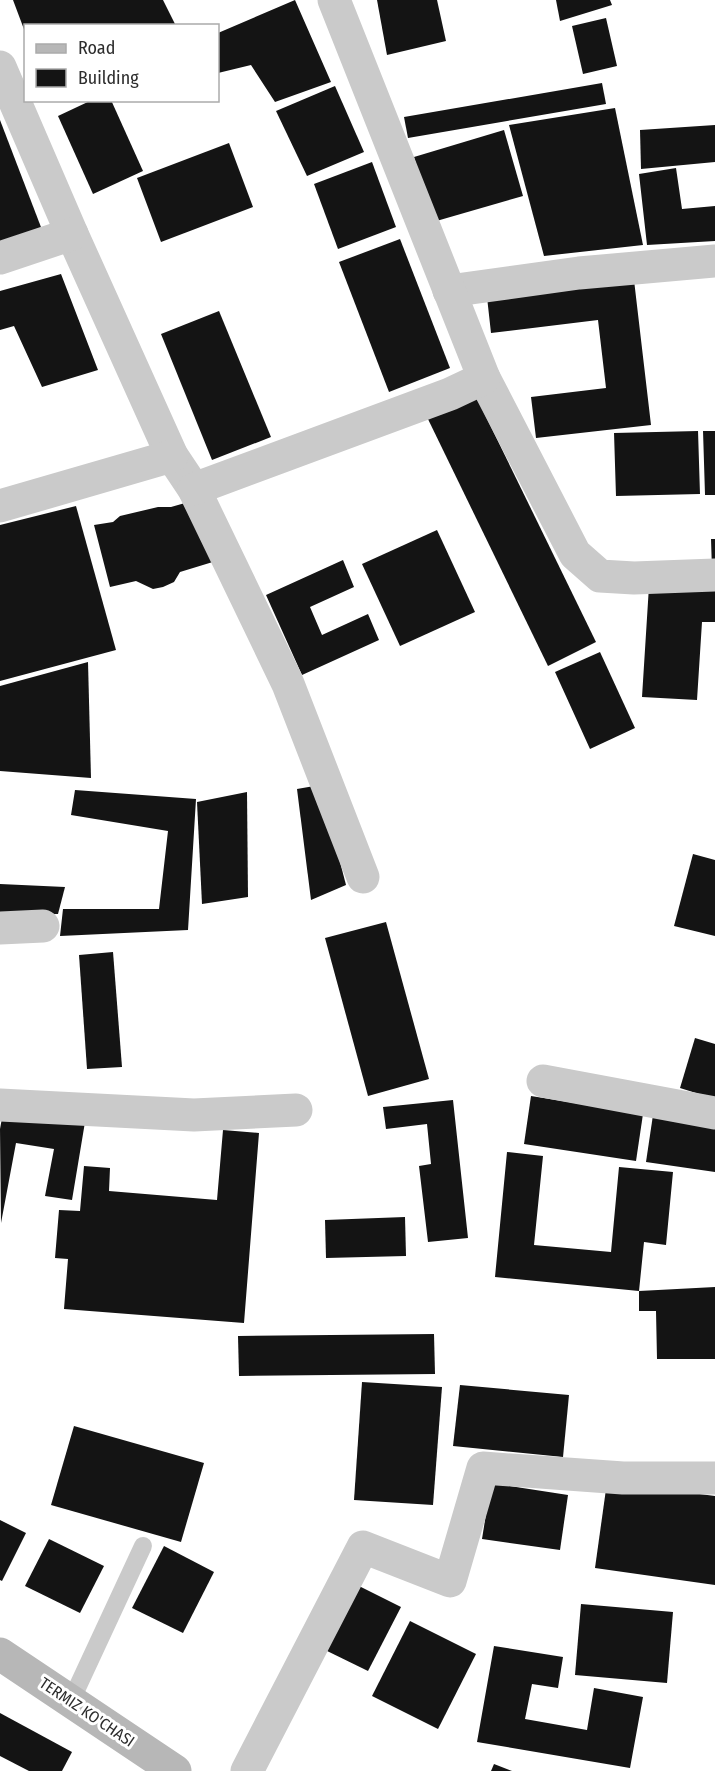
<svg xmlns="http://www.w3.org/2000/svg" width="715" height="1771" font-family="'Fira Sans Condensed',sans-serif">
	<style>
		.building { fill: #141414 }
		.lines { fill: none; stroke-linecap: round; stroke-linejoin: round }
		.service { stroke: #cacaca; stroke-width: 18 }
		.minor { stroke: #cacaca; stroke-width: 33 }
		.secondary { stroke: #b7b7b7; stroke-width: 33 }
		.labels { text-anchor: middle; dominant-baseline: central; stroke-width: 6; stroke-linejoin: round; paint-order: stroke }
		.street-label { font-size: 16px; fill: #2d2d2d; stroke: #fff }
	</style>
	<rect width="100%" height="100%" fill="#fff"/>
	<g class="building">
		<path d="M13,0H163L176,26H26L25,32Z"/>
		<path d="M295,0L331,82L275,102L251,65L218,73V33Z"/>
		<path d="M377,0H437L446,41L387,55Z"/>
		<path d="M556,0H610L612,5L560,21Z"/>
		<path d="M606,18L617,66L583,74L572,26Z"/>
		<path d="M602,83L606,104L408,138L404,117Z"/>
		<path d="M335,86L364,152L307,176L276,111Z"/>
		<path d="M92,100H111L143,171L93,194L58,116Z"/>
		<path d="M615,108L643,245L544,256L509,125Z"/>
		<path d="M0,120L44,235L0,249Z"/>
		<path d="M715,125V162L641,169L640,130Z"/>
		<path d="M504,130L523,196L433,222L414,157Z"/>
		<path d="M229,143L253,207L161,242L137,178Z"/>
		<path d="M372,162L396,227L338,249L314,184Z"/>
		<path d="M676,168L682,209L715,206V241L647,245L639,174Z"/>
		<path d="M400,239L450,368L389,392L339,262Z"/>
		<path d="M61,274L98,370L42,387L14,326L0,330V291Z"/>
		<path d="M634,280L651,425L536,438L531,397L606,388L598,320L491,333L487,297Z"/>
		<path d="M219,311L271,437L212,460L161,334Z"/>
		<path d="M474,392L596,642L548,666L426,415Z"/>
		<path d="M698,431L700,494L616,496L614,433Z"/>
		<path d="M703,431H715V495H705Z"/>
		<path d="M192,501L216,561L180,572L174,582L163,587L153,589L136,581L110,587L94,525L113,522L120,516L158,507H171Z"/>
		<path d="M76,506L116,650L0,681V525Z"/>
		<path d="M437,530L475,612L400,646L362,564Z"/>
		<path d="M711,539H715V570H712Z"/>
		<path d="M343,560L354,587L310,607L322,635L368,614L379,640L302,675L266,595Z"/>
		<path d="M649,586L715,590V622H702L697,700L642,697Z"/>
		<path d="M600,652L635,728L590,749L555,672Z"/>
		<path d="M88,662L91,778L0,771V686Z"/>
		<path d="M320,785L346,885L311,900L297,789Z"/>
		<path d="M75,790L196,799L188,930L60,936L63,909H159L168,831L71,815Z"/>
		<path d="M247,792L248,897L202,904L197,802Z"/>
		<path d="M693,854L715,860V936L674,926Z"/>
		<path d="M0,884L65,887L58,914L0,915Z"/>
		<path d="M386,922L429,1079L368,1096L325,938Z"/>
		<path d="M113,952L122,1067L87,1069L79,955Z"/>
		<path d="M695,1038L715,1044V1099L680,1088Z"/>
		<path d="M531,1096L643,1114L636,1161L524,1144Z"/>
		<path d="M453,1100L468,1238L428,1242L419,1166L431,1164L427,1124L386,1129L383,1107Z"/>
		<path d="M4,1107L85,1122L72,1200L45,1196L54,1149L16,1143L1,1223L0,1129Z"/>
		<path d="M653,1115L715,1124V1172L646,1162Z"/>
		<path d="M223,1130L259,1133L244,1323L64,1309L68,1259L55,1258L59,1210L80,1211L84,1166L110,1168L109,1191L217,1200Z"/>
		<path d="M507,1152L543,1156L534,1245L611,1252L619,1167L673,1172L666,1245L644,1242L639,1291L495,1277Z"/>
		<path d="M405,1217L406,1256L326,1258L325,1220Z"/>
		<path d="M715,1287V1359H657L656,1311H639V1291Z"/>
		<path d="M434,1334L435,1374L239,1376L238,1336Z"/>
		<path d="M362,1382L442,1387L433,1505L354,1500Z"/>
		<path d="M460,1385L569,1395L563,1457L453,1446Z"/>
		<path d="M74,1426L204,1463L181,1542L51,1505Z"/>
		<path d="M607,1482L715,1496V1585L595,1568Z"/>
		<path d="M491,1483L568,1495L560,1550L482,1539Z"/>
		<path d="M0,1520L26,1533L2,1581L0,1580Z"/>
		<path d="M49,1539L104,1566L80,1613L25,1586Z"/>
		<path d="M164,1546L214,1572L183,1633L132,1608Z"/>
		<path d="M355,1584L401,1607L368,1671L323,1649Z"/>
		<path d="M581,1604L673,1612L667,1683L575,1675Z"/>
		<path d="M410,1621L476,1654L438,1729L372,1696Z"/>
		<path d="M494,1646L563,1657L558,1688L532,1684L525,1719L587,1730L594,1688L643,1697L630,1768L477,1742Z"/>
		<path d="M0,1713L72,1752L62,1771H29L0,1756Z"/>
		<path d="M494,1764L512,1771H491Z"/>
	</g>
	<g class="lines">
		<path class="service" d="M71,1701L143,1546"/>
		<g class="minor">
			<path d="M0,67L72,234L172,456L194,489L288,684L363,877"/>
			<path d="M0,258L72,234"/>
			<path d="M449,291L579,273L715,261"/>
			<path d="M484,378L575,554L600,576L634,578L715,575"/>
			<path d="M194,489L450,394L484,378L334,0"/>
			<path d="M0,506L172,456"/>
			<path d="M0,928L43,926"/>
			<path d="M543,1081L715,1113"/>
			<path d="M0,1105L194,1115L296,1110"/>
			<path d="M247,1771L363,1547L450,1581L483,1468L623,1478H715"/>
		</g>
		<path class="secondary" d="M0,1654L175,1771"/>
	</g>
	<g class="labels">
		<g class="street-label">
			<text transform="translate(87 1712) rotate(34)">TERMIZ KO'CHASI</text>
		</g>
	</g>
	<rect x="24" y="24" width="195" height="78" fill="#ffffff" stroke="#ababab" stroke-width="1.5"/>
	<rect x="36" y="44" width="30" height="9" fill="#b7b7b7" stroke="#ababab" stroke-width="1.5"/>
	<text x="78" y="54" font-size="18" fill="#2d2d2d">Road</text>
	<rect x="36" y="69" width="30" height="18" fill="#141414" stroke="#ababab" stroke-width="1.5"/>
	<text x="78" y="84" font-size="18" fill="#2d2d2d">Building</text>
</svg>
